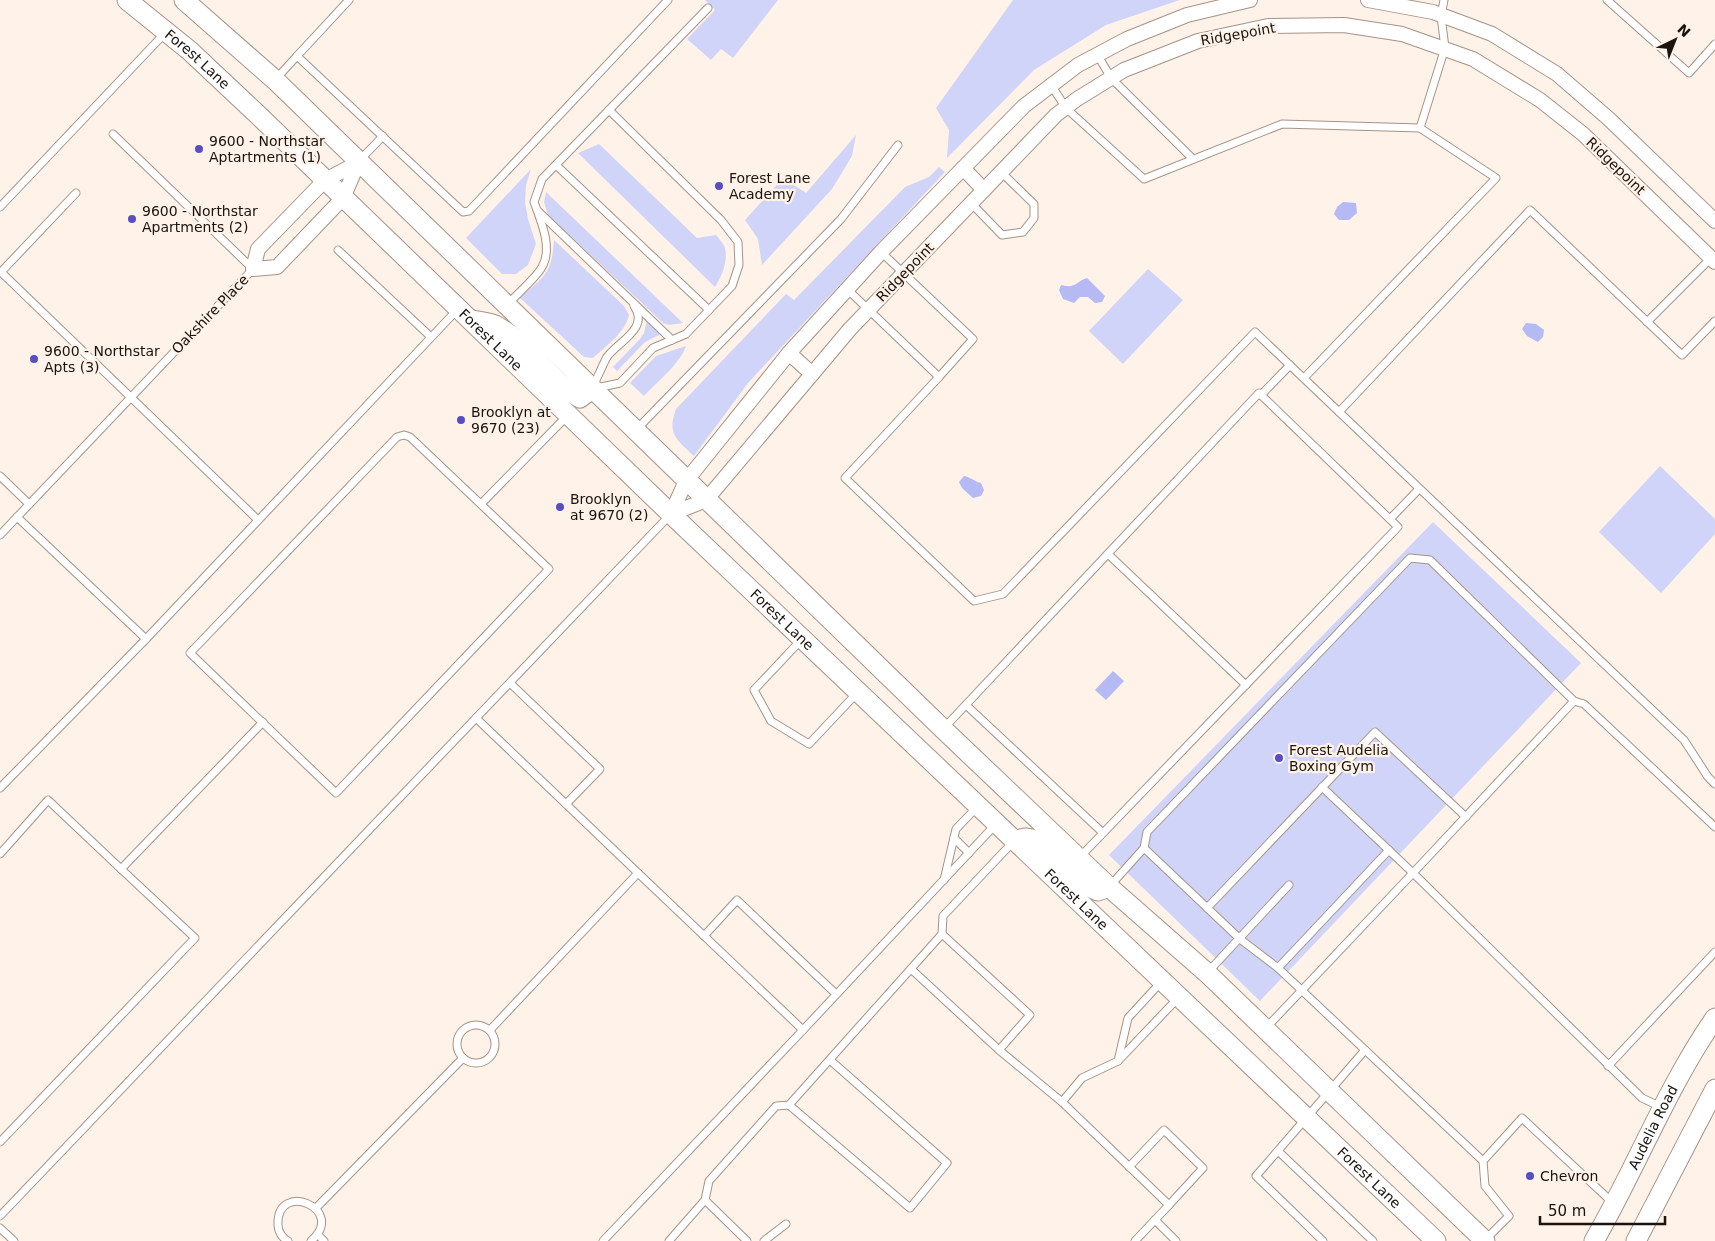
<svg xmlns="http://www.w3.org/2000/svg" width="1715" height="1241" font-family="'DejaVu Sans',sans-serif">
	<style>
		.green { fill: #d1d4f9 }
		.water { fill: #b5b9f4 }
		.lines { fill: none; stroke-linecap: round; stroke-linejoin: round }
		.service-casing { stroke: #a69386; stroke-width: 9 }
		.minor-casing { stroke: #a69386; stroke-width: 16 }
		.secondary-casing { stroke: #a69386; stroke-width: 21 }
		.service { stroke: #fff; stroke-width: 7 }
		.minor { stroke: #fff; stroke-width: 14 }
		.secondary { stroke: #fff; stroke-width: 19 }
		.poi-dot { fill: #574dc5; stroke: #fef2e9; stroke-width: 2 }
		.labels { text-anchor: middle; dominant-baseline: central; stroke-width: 4.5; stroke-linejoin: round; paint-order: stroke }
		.street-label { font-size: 14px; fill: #1a130e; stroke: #fef2e9 }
		.poi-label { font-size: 14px; fill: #1a130e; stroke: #fef2e9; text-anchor: start }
	</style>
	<rect width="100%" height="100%" fill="#fef2e9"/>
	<g class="green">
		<path d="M705,0H778L733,58L721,49L711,60L687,39L715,10Z"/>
		<path d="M1013,0H1180L1106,25L1034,70L947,158L949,130L936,108Z"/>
		<path d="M856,135L852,156L832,189L762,265L758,239L745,220L783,178L806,193Z"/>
		<path d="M599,144L697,238L716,235C719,239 724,244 725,248C728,262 722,276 715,287L578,153Z"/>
		<path d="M939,167L945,172L748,383L694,456C676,439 667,434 676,409L786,294L794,300L905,187L929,177Z"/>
		<path d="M531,169L526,185L525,202L528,219L536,244L528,265L516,274H502L466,238Z"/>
		<path d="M546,192L683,323L669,325L663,323L548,215L544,202Z"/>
		<path d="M554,240L624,306L629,315C625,333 606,346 593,358L584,357L519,297C545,278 552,272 554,240Z"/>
		<path d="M1148,269L1183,300L1123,364L1089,331Z"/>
		<path d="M647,320L661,334L645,342L617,371L613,367L640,339L644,333Z"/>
		<path d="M686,346C679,365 658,381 644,396L630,383L656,356Z"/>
		<path d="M1660,466L1715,519V534L1661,593L1599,532Z"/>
		<path d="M1433,522L1581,663L1260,1001L1109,855Z"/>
	</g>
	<g class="water">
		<path d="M1343,202L1356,203L1357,213L1349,220H1339L1334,214L1337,207Z"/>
		<path d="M1087,278L1105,296L1102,302L1095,303L1088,297H1080L1074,303L1063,299L1059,290L1061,285C1076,289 1075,282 1087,278Z"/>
		<path d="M1526,323L1536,324L1544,330L1543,337L1538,342L1527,336L1522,329Z"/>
		<path d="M964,476C971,477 975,482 981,483L984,490L981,496L973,498L962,488L959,482Z"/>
		<path d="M1113,671L1124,681L1106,700L1095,690Z"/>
	</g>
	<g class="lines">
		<g class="service-casing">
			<g id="service">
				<path d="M349,0L297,56L463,212L469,211L668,0"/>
				<path d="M1607,0L1689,73L1715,44"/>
				<path d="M1097,54L1111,78L1193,159"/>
				<path d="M275,80L297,56"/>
				<path d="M1051,85L1066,108L1144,179L1282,124L1420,128L1496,178L1304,378"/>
				<path d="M1420,128L1445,48L1441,16L1444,0"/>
				<path d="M359,161L383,136"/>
				<path d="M556,165L709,310"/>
				<path d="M76,193L1,272L258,520"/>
				<path d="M971,203L1002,235L1023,232L1034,218V204L1001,172"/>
				<path d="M0,207L165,33"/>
				<path d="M539,212L672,340"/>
				<path d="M338,250L431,337"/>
				<path d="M881,252L973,339L939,377"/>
				<path d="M847,289L939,377L845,478L974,601L1003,594L1255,332L1684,740L1708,777L1715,784"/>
				<path d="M507,305C515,296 537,277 542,267C553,248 541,221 534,202L542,179L708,8"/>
				<path d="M1647,322L1711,258"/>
				<path d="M593,386C598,377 602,366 607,357C618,342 650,328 634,306"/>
				<path d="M596,388L620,383L653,348L686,334L732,286L739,265L738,242L721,220L609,110"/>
				<path d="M1261,395L1290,365"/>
				<path d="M1339,412L1530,210L1682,355L1715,321"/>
				<path d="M636,430L841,219L898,145"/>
				<path d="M404,435L410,437L549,569L336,793L190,653L397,437Z"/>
				<path d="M0,476L29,504"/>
				<path d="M481,504L568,415"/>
				<path d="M17,517L146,639"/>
				<path d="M1390,519L1419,489"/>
				<path d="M0,535L253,269L113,134"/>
				<path d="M1108,554L1246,685"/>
				<path d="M802,639L754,690L771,721L809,744L857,693"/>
				<path d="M510,683L600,769L566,804"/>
				<path d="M966,705L1102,832"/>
				<path d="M476,718L638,873"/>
				<path d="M944,728L1259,393L1261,395L1398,527L1079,858"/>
				<path d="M0,788L146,639L457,310"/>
				<path d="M954,838L969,853"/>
				<path d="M1144,848L1147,832L1410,558L1430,560L1574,701"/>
				<path d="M0,854L48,800L121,869"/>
				<path d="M944,880L956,829L978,806"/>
				<path d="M1109,887L1144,848L1240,939L1278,968L1483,1161L1485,1186L1509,1216L1486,1239"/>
				<path d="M1207,908L1375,732L1466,817"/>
				<path d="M942,934L1030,1015L999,1050"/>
				<path d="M704,936L737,900L836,994"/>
				<path d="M1278,968L1389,850"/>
				<path d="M911,969L999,1050L1062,1102L1169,1205L1135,1241"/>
				<path d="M1207,973L1289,885"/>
				<circle cx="476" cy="1044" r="19"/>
				<path d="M1265,1029L1413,873L1322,787"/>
				<path d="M490,1030L638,873L803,1030L603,1241"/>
				<path d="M803,1030L996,824"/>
				<path d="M1118,1061L1128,1018L1162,981"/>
				<path d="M1608,1066L1715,952"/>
				<path d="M1062,1102L1082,1078L1118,1061L1179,997"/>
				<path d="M789,1105L910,1208L947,1163L830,1060"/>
				<path d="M1661,1107L1642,1098L1413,873L1574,701L1584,704L1715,827"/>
				<path d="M0,1142L195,938L121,869L263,722"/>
				<path d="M1278,1151L1373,1241"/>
				<path d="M1483,1161L1522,1118L1613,1203"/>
				<path d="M1129,1167L1164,1130L1203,1168L1169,1205"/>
				<path d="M705,1200L747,1241"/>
				<path d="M316,1208L463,1058"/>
				<path d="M0,1216L670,515"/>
				<path d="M1155,1220L1176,1241"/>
				<path d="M0,1228L14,1241"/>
				<path d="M318,1235L324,1241"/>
				<path d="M288,1241C282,1238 278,1231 278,1225C276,1179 348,1209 311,1241"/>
				<path d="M669,1241L705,1200L709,1181L776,1106L789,1105L942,934L943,916L1013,842"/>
				<path d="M764,1241L786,1224"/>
				<path d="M1323,1241L1256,1176L1365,1050"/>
			</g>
		</g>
		<g class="minor-casing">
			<g id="minor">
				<path d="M1368,0L1433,12L1492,34L1557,74L1609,119L1715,221"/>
				<path d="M358,163L343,198L277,267L253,269L258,249L325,180Z"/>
				<path d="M963,168L984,190"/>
				<path d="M789,353L812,374"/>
				<path d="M671,514L706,500L850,329L1056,115L1077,99L1124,70L1198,41L1268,26L1344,25L1402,34L1473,59L1540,100L1583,134L1715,262"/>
				<path d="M671,514L686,481L789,353L881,252L1024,106L1078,65L1127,39L1187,15L1250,0"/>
			</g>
		</g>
		<g class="secondary-casing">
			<g id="secondary">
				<path id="s1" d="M127,0L190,51L256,113L671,514L1436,1241"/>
				<path d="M184,0L275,80L943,729L1109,887L1207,973L1485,1241"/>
				<path d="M472,320C479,321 488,322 495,325C528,342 548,379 580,398L592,389"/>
				<path d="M1014,841L1025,838L1038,840L1086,886L1098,891L1109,887"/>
				<path id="s2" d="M1594,1241C1636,1168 1667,1087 1715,1018"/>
				<path d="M1636,1241L1715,1089"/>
			</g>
		</g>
		<use href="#service" class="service"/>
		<use href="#minor" class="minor"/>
		<use href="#secondary" class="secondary"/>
	</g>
	<g class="poi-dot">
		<circle cx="199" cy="149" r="5"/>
		<circle cx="719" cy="186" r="5"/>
		<circle cx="132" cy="219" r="5"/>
		<circle cx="34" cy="359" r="5"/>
		<circle cx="461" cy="420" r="5"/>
		<circle cx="560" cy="507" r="5"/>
		<circle cx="1279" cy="758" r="5"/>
		<circle cx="1530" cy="1176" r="5"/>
	</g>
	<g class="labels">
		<g class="street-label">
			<text transform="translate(1238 34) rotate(-10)">Ridgepoint</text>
			<text stroke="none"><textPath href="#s1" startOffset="92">Forest Lane</textPath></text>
			<text transform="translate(1616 166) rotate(44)">Ridgepoint</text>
			<text transform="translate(905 272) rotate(-46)">Ridgepoint</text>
			<text transform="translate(210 314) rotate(-46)">Oakshire Place</text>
			<text stroke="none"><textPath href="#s1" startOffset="498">Forest Lane</textPath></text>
			<text stroke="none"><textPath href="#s1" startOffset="902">Forest Lane</textPath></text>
			<text stroke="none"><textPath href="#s1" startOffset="1308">Forest Lane</textPath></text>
			<text stroke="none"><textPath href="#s2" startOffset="128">Audelia Road</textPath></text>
			<text stroke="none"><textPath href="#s1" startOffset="1712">Forest Lane</textPath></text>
		</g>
		<g class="poi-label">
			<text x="209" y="141">9600 - Northstar<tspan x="209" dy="16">Aptartments (1)</tspan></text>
			<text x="729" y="178">Forest Lane<tspan x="729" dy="16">Academy</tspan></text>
			<text x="142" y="211">9600 - Northstar<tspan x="142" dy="16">Apartments (2)</tspan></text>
			<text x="44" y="351">9600 - Northstar<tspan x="44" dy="16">Apts (3)</tspan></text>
			<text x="471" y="412">Brooklyn at<tspan x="471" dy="16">9670 (23)</tspan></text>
			<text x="570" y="499">Brooklyn<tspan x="570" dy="16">at 9670 (2)</tspan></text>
			<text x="1289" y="750">Forest Audelia<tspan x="1289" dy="16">Boxing Gym</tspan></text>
			<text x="1540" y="1176">Chevron</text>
		</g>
	</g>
	<g transform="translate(1675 40) rotate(43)" stroke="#fef2e9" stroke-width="4" paint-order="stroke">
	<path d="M0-4L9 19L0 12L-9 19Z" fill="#1a130e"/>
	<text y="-8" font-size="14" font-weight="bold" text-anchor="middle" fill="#1a130e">N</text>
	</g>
	<path d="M1540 1216v8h125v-8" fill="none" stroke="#1a130e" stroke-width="2.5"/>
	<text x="1548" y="1216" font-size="15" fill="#1a130e" stroke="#fef2e9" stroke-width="4" paint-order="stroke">50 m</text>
</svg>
